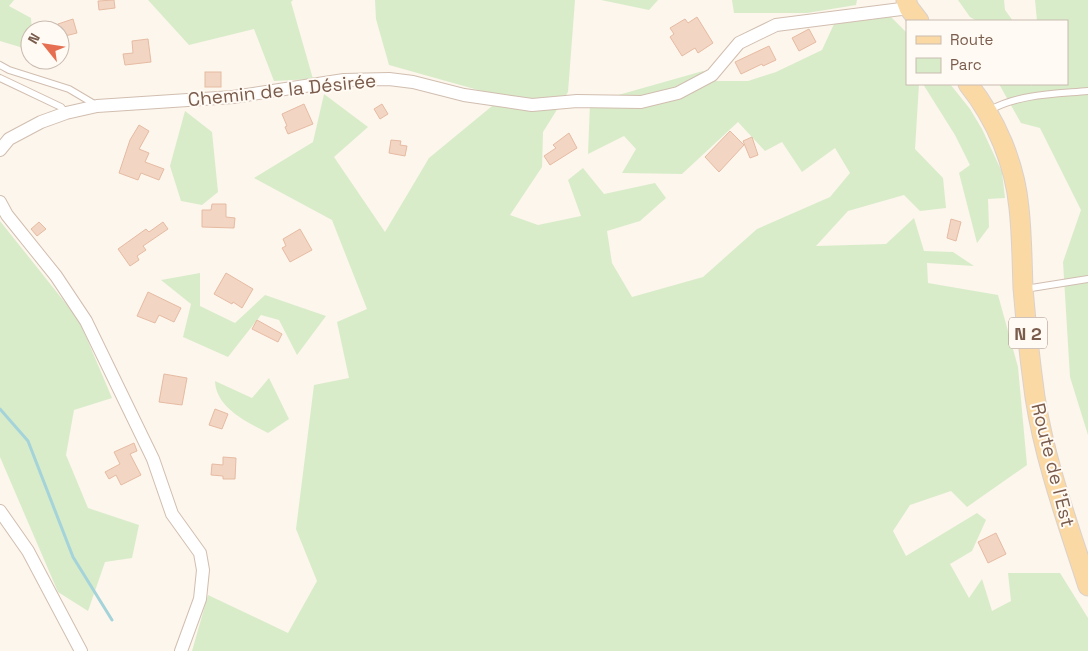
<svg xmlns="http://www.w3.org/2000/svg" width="1088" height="651" font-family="'Space Grotesk',sans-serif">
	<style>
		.green { fill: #d8ecc9 }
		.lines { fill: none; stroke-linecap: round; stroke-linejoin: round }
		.stream { stroke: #a5d3da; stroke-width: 3 }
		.building { fill: #f3d5c3; stroke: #e6bba3 }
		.service-casing { stroke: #d1beb0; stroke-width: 8 }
		.minor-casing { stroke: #d1beb0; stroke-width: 14 }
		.primary-casing { stroke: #dad1cd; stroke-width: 21 }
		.service { stroke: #fff; stroke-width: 6 }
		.minor { stroke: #fff; stroke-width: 12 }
		.primary { stroke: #fbd9a5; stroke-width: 19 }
		.labels { text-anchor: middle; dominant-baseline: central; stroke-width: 4; stroke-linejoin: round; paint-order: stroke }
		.shield { fill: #fffaf3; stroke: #a28b7f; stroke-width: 1 }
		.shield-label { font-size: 18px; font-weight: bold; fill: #7a5c4d }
		.street-label { font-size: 19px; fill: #7a5c4d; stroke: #fffaf3 }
	</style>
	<rect width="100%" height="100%" fill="#fdf6ec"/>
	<g class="green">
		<path d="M0,0H14L9,6L31,18L32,30H30V50L0,41Z"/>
		<path d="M148,0H293L291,2L313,79L274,81L254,29L189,45Z"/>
		<path d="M375,0H575L568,92L543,132L542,167L510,215L538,225L581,216L568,180L583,168L604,194L655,183L666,198L640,221L607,231L612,263L632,297L703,277L757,229L830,197L850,173L835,148L802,172L782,142L765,151L738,122L682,174L622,173L636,149L624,136L588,154L590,103L703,71L715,81H748L776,72L822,50L834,24L891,17L907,33V84H919L915,149L943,178L946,208L920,211L904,195L848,211L816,246L886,244L914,218L924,251L953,252L974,266L927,263L928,283L998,295L1018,367L1027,465L967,507L951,491L910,505L893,531L906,556L977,513L986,520L972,551L950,564L969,598L982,579L992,611L1011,601L1008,573H1060L1088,618V651H192L208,595L288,633L317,581L296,529L314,385L349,378L337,322L367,309L332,220L254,178L313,142L324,94L368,127L334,157L385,232L429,158L503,97L389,65L376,19Z"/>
		<path d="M601,0H658L649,10Z"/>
		<path d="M732,0H857L856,5L807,13H734Z"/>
		<path d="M958,0H1004L1005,10L1013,21H977L970,17Z"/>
		<path d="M1035,0H1088V435L1070,377L1063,262L1081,210L1040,128L1021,123L999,84H1031V86L1033,84H1067V21H1037Z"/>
		<path d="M923,84H950L970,109L982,129L1002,172L1005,198L988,199L989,227L977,243L959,173L970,165L955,135Z"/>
		<path d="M185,111L212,132L218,192L202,205L181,201L170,166Z"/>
		<path d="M0,221L79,320L112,398L74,410L66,455L88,508L139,525L132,558L105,562L88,611L58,592L0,457Z"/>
		<path d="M200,273V306L235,323L265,295L326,316L297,355L279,320L261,315L228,357L183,337L191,304L161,280Z"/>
		<path d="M269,378L289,419L268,433C247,422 216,408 215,381L252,398Z"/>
	</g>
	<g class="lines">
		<path class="stream" d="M0,409L28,441L73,557L112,620"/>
	</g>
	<g class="building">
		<path d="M114,0L115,8L99,10L98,1Z"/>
		<path d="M697,17L713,43L698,53L695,48L682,56L670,37L674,34L670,28L685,19L688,23Z"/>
		<path d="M73,19L77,33L61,37L58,24Z"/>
		<path d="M809,29L816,42L799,51L792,38Z"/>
		<path d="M148,39L151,62L125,65L123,54L133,53L132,41Z"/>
		<path d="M769,46L776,60L763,66L762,64L741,74L735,62Z"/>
		<rect x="205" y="72" width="16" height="15"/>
		<path d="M304,104L313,124L288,134L285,127L287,126L282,114Z"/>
		<path d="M382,104L388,114L380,119L374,109Z"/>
		<path d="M139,125L149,131L139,149L149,153L145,162L164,169L159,180L141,173L138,180L119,173L130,140Z"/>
		<path d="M730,131L744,145L719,172L705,157Z"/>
		<path d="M569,133L577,148L550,165L544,156L556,148L553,145Z"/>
		<path d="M752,137L758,155L750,158L743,141Z"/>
		<path d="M391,140L401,141L400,145L407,146L405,156L389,153Z"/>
		<path d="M212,204H226V217L235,218L234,228L202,227V210H211Z"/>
		<path d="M951,219L961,222L956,241L947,238Z"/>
		<path d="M39,222L46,229L37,236L31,229Z"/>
		<path d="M163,222L168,229L143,246L146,250L137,256L139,260L130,266L118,249L146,229L149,232Z"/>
		<path d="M300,229L312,250L290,262L282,248L286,246L283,239Z"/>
		<path d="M226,273L253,289L242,308L233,302L232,304L214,294Z"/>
		<path d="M148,292L181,308L174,322L159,315L155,323L137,316Z"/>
		<path d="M257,320L282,334L278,342L252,329Z"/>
		<path d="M164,374L187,378L182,405L159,402Z"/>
		<path d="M215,409L228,414L222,429L209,425Z"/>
		<path d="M134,443L137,451L130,454L141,475L121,485L116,475L109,479L105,472L120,464L114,452Z"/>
		<path d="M223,457L236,458L235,479H223V476L211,475L212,464L223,465Z"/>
		<path d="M996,533L1006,554L988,563L978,542Z"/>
	</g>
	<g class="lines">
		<g class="service-casing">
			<g id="service">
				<path d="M0,65L9,70L69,89L96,105"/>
				<path d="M0,78L61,107L66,113"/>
				<path d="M990,110C1019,94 1055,94 1088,91"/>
				<path d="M1025,289L1088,279"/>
			</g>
		</g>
		<g class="minor-casing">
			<g id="minor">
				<path d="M0,150L9,139L41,122L66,113L97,106L233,97L344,80L389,79L413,82L464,95L532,105L577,101L641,102L678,93L712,75L739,43L776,25L909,8"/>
				<path d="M0,202L7,215L56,276L86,321L153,459L172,514L200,553L203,570L200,599L181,651"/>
				<path d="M0,511L28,551L81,651"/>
			</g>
		</g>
		<g class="primary-casing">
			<g id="primary">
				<path d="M906,0L909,8L919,21"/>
				<path d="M968,84C996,119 1015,164 1019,208C1022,235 1022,261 1023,288C1026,324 1030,361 1035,397C1045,462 1068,524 1088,586"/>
			</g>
		</g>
		<use href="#service" class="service"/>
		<use href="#minor" class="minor"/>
		<use href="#primary" class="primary"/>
	</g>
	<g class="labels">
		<rect class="shield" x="1009" y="317.5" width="38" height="31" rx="4"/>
		<g class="shield-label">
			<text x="1028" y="333">N 2</text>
		</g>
		<g class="street-label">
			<text transform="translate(282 90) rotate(-6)">Chemin de la Désirée</text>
			<text transform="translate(1053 465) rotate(76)">Route de l'Est</text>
		</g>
	</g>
	<rect x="906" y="20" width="162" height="65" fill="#fffaf3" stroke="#cabbb1"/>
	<rect x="916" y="36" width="25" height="8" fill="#fbd9a5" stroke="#cabbb1"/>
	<text x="950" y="45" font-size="15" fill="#7a5c4d">Route</text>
	<rect x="916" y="58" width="25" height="15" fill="#d8ecc9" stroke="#cabbb1"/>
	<text x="950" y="70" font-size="15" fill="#7a5c4d">Parc</text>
	<g transform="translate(45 45) rotate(300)"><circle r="24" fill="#fffaf3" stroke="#cabbb1"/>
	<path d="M0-4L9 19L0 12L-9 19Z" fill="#e76f51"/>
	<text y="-8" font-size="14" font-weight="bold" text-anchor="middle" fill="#7a5c4d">N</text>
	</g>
</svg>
